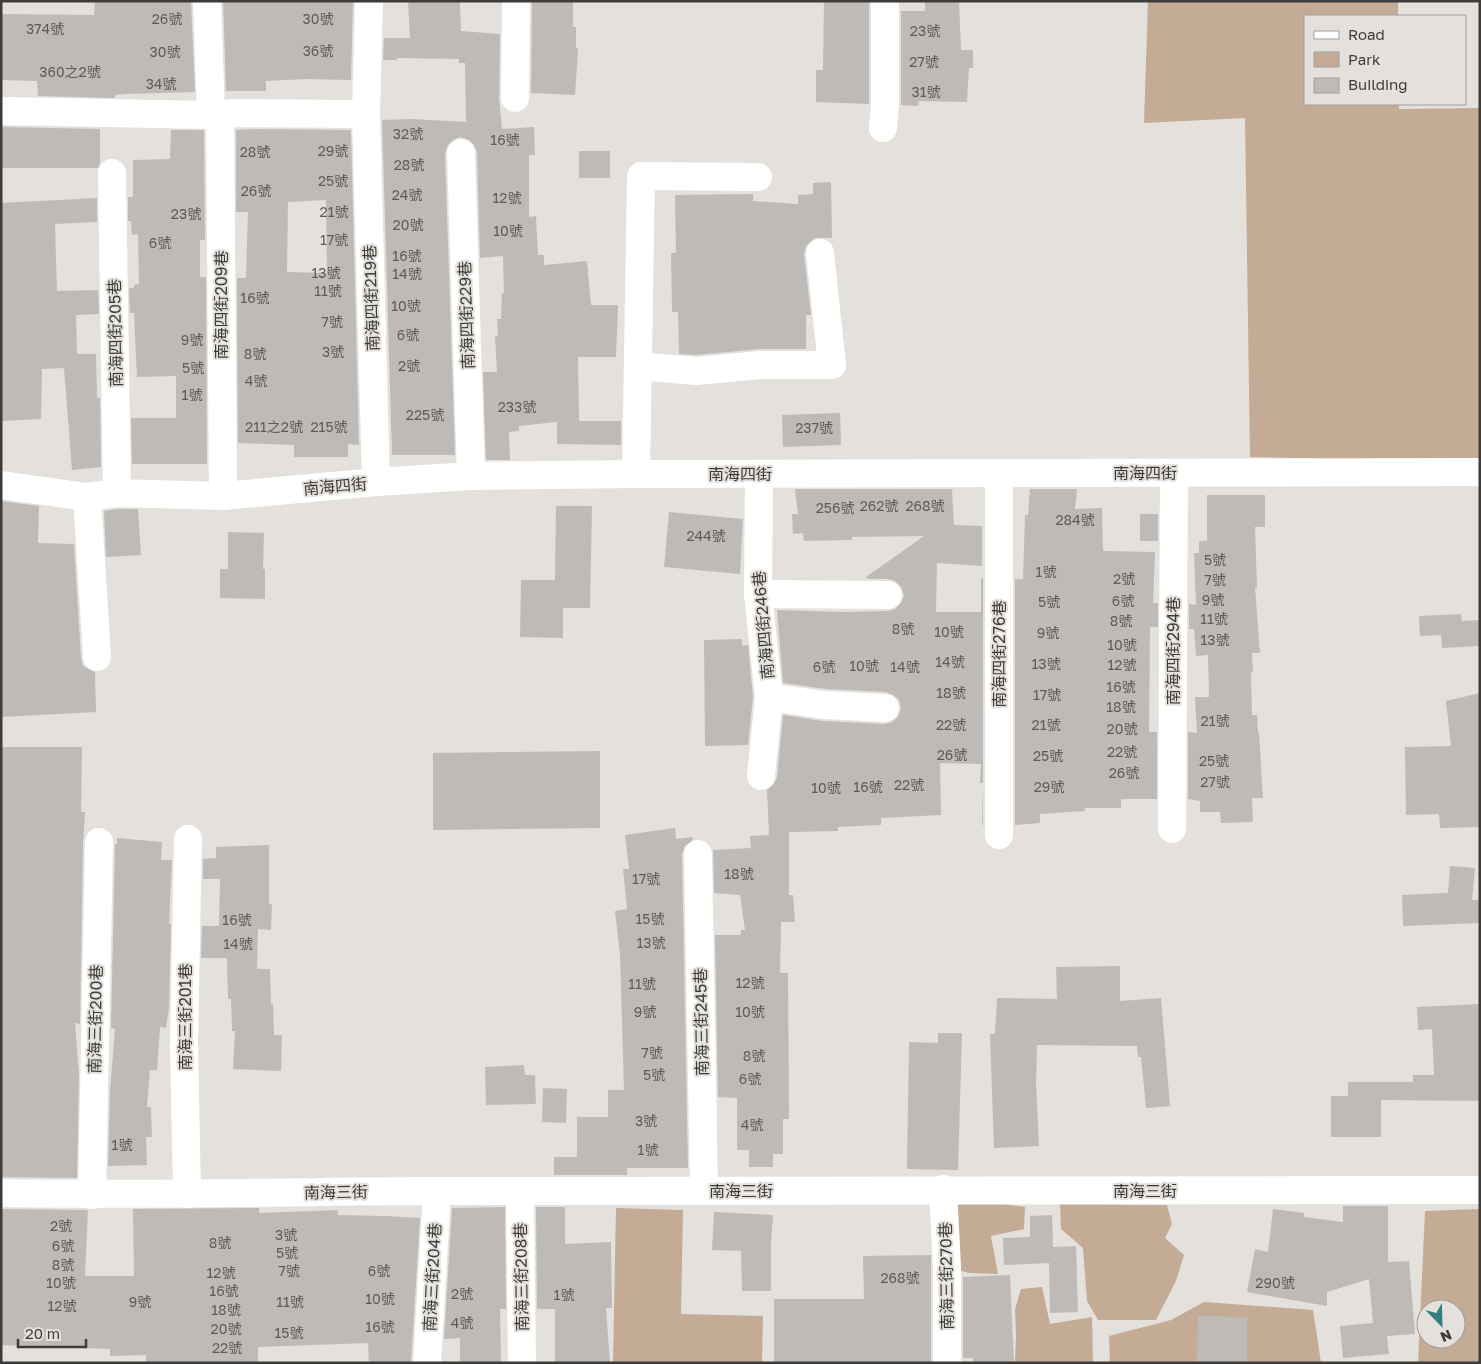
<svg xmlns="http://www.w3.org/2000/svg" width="1481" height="1364" font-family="'Golos Text','Noto Sans TC',sans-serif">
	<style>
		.green { fill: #c3ab95; fill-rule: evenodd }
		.building { fill: #bebab7; fill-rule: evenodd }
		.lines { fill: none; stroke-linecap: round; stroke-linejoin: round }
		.minor { stroke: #fff; stroke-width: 28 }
		.labels { text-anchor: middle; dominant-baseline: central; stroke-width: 4; stroke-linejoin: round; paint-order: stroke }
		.number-label { font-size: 14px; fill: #5e5c5a }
		.street-label { font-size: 16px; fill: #3e3c3b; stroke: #e4e0dc }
	</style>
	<rect width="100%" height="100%" fill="#e4e0dc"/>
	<g class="green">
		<path d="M1148,1H1398V16H1305V104H1399V109L1480,108V462L1250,457L1245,118L1144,123Z"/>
		<path d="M956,1198L1025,1207L1024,1229L991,1236L998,1274L969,1273L955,1269Z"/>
		<path d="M1060,1204L1167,1205L1172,1224L1165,1238L1184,1255L1176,1281L1156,1320H1098L1087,1301L1083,1248L1061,1229Z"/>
		<path d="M616,1208L683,1210L681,1314L763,1316L762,1363H613Z"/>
		<path d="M1480,1209V1363H1418L1425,1211ZM1426,1309H1456V1339H1426Z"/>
		<path d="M1042,1287L1050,1324L1092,1317L1093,1363H1015L1016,1337L1015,1309L1021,1289Z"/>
		<path d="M1204,1302L1313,1310L1321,1363H1110L1109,1336L1171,1320Z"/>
	</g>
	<g class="building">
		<path d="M95,1H191L195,92L125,94L115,95V98L38,96L37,81L1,80V14L94,15Z"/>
		<path d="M223,1H353L351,80L306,79L266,81V91H226Z"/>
		<path d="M408,1H460L461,31L500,34L499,98L502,129L534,127L535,155H529V217L536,216L538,255H544V265L587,261L591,305H618L616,357H578L579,421H621V445L557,444V422L519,426V431L509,432L510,460H486L483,372H497L495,336H498L497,319H501L502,293H504L503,256L480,258L477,152L474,145L469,140L460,137L453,140L448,145L445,153L455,455H392L382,120L412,119L466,122L465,63H459V59L397,58V60H383L384,38H410Z"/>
		<path d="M532,1H573V27H576V48H578L575,95L531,93Z"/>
		<path d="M824,1H869V104L816,102V70H823Z"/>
		<path d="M925,1H959L961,50H973V68H969L967,102L919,101L918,106L901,105V11H925Z"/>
		<path d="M1,127L100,129V163L98,168H1Z"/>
		<path d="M257,129L351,130L359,445L348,444V457H294V445L238,443L237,278H246L248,212H236V130ZM326,200L327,273L287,272L288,202Z"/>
		<path d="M171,130H204L205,240H200V277H206L207,464H132L131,418H176V376L137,377L134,313H130L129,288H134V285L139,284L138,234L132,235L131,221H128V197H133V160L170,159Z"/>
		<rect x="579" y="151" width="31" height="27"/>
		<path d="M831,182L832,238H815L806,246L804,254L811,315H806V349H760L696,355L679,354L678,312H672L671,253H676L675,195L753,194V201L798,204V195L813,194V183Z"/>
		<path d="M97,198V222L55,224L57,291L98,290L99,314L76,315L77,354H96L97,398H100L101,467L72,470L64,368L42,369L41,419L1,421V203Z"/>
		<path d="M840,413L841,445L783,447L782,415Z"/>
		<path d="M795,489H952L954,525L982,526V566L937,563L936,612H981V578H983V825H982L983,783H980L981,764L940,763L941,815L881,818V825L838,827V831L789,832V895H793L795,922H781L780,973H788L789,1119H783V1154H773V1167H749V1150H737V1098L718,1097L715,935H741V930H745L740,895L714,893L713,850L751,848L750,836L769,835L767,790L773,785L777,778L783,715L823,721L884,724L892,722L898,717L901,708L899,700L893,695L886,692L826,689L783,683L777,610L843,612L888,611L895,609L901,603L904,596L901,587L895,581L888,579H868L866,577L924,536L852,537V540L804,541L803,533L793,534L792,514H798Z"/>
		<path d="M1030,489H1077L1075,509L1102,508L1103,551L1155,552L1153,603H1158V627H1150L1149,732H1157V799H1121V808H1085V811L1040,814V823L1015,825V579H1023L1025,515H1028Z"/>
		<path d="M1207,495H1265V527H1255L1257,588H1255L1260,653H1252L1253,672H1251L1252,715H1257L1258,733H1259L1263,798H1252L1253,822L1221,823L1220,812H1200V801L1188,799V732L1197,733L1195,697H1209L1208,655L1196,656L1194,629H1189V604L1196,605L1194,553H1199V541H1207Z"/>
		<path d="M1,501L39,506L38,543L74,544L81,658L83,666L95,672L96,712L1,717Z"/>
		<path d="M556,506H592L590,608H563V638L520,637L521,580H555Z"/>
		<path d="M118,509H138L141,555L106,557L104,511Z"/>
		<path d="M669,512L743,519L740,574L664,567Z"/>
		<rect x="1140" y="514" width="18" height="27"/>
		<path d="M228,532L264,533L263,569H265V599L220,598V569H228Z"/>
		<path d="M1461,614L1462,621L1480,620V646L1442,648L1441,635L1420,636L1419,616Z"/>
		<path d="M742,639V646L748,645L753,697L748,745L705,746L704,640Z"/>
		<path d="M1480,693V827L1440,828L1439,814L1406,815L1405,747L1451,746L1446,701Z"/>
		<path d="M1,747H82L81,812H85L83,844L80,1024L75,1023L79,1075L77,1178L1,1177Z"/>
		<path d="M600,751V828L433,830V753Z"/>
		<path d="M675,828L676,839L692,837L693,840L685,846L682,854L688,1168H627V1175H554V1157H577V1117H608V1090H624L620,954L615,911L627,909L623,869H629L625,835Z"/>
		<path d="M117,838L162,842L161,860H172L169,924H171L169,1007L166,1028L160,1027L157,1070H150L147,1107H151L152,1137H146L147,1165L108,1166L110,1091L115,1029L111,1028L115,844H117Z"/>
		<path d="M269,845V904H272L271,930L258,929L257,969H270L271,1004L273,1003L274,1035H282L281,1071L233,1069L235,1031H232L231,999H228L227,958H201L202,926H219L220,879H203V859L216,858V847Z"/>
		<path d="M1450,866L1475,868L1472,900H1480V923L1403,926L1402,895L1448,893Z"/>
		<path d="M1120,966V1001L1161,998L1170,1106L1146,1108L1141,1057H1138L1137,1046L1037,1045L1036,1084L1039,1146L994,1148L990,1034H995L997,998L1057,999L1056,967Z"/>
		<path d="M1480,1004V1101L1381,1100V1137H1331V1096H1348V1082H1413V1075H1434L1432,1029L1418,1030L1417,1007Z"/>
		<path d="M938,1033H962L958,1170L907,1169L909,1042L938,1043Z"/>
		<path d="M524,1065L525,1075H535L536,1104L486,1105L485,1067Z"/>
		<path d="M543,1088L567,1089L566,1123L542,1122Z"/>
		<path d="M1343,1206H1388V1262L1409,1261L1415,1334L1387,1336L1389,1354L1343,1358L1340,1326L1373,1323L1369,1279L1327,1292V1306L1247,1292L1255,1249L1268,1252L1273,1209L1304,1213V1217L1343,1222Z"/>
		<path d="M505,1207L506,1309H500L501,1363H460V1338L444,1339L452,1208Z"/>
		<path d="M536,1207H565V1244L611,1242L612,1308H606L610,1363H555V1309H537Z"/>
		<path d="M259,1208V1213L338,1210V1215L386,1216L420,1218L411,1363H369L368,1343L258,1347V1363H146V1355L110,1356V1349L1,1345V1209L88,1210L85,1276H134L133,1209Z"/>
		<path d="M714,1212L773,1215L771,1244V1291H742L741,1251L712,1250Z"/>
		<path d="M1052,1215L1053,1247L1076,1246L1078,1312L1050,1313L1049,1263L1004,1265L1003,1238L1030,1237V1216Z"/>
		<path d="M931,1255V1363H774V1299H864L863,1256Z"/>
		<path d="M1010,1275L1014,1363H973V1358H963V1277Z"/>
		<path d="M1198,1316L1247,1317V1363H1197Z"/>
	</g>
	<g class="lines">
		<g class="minor">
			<path d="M207,1L211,115"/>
			<path d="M369,1L366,114L376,482"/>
			<path d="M515,98L516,1"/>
			<path d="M1,111L211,115L233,113L366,114"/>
			<path d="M220,115L223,496"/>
			<path d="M883,128L885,105V1"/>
			<path d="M461,153L471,476"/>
			<path d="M112,173L117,493"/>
			<path d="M638,366L696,371L761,365H832L820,253"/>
			<path d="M636,474L641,176L758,177"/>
			<path d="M759,474L758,594L769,697L761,776"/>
			<path d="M1,485L87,497L117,493L223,496L376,482L471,476L636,474L1480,472"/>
			<path d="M87,497L97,657"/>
			<path d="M758,594L888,595"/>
			<path d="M769,697L824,705L885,708"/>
			<path d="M1172,829L1174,473"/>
			<path d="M999,835V473"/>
			<path d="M698,854L704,1191"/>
			<path d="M943,1189L947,1267V1363"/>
			<path d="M520,1191L522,1363"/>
			<path d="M1,1193C152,1196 303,1191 454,1191C796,1191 1138,1191 1480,1190"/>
			<path d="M187,1194L184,1043L188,839"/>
			<path d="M92,1195L99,842"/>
			<path d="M427,1363L437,1191"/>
		</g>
	</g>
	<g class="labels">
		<g class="number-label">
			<text x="167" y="18">26號</text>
			<text x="318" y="18">30號</text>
			<text x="45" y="28">374號</text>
			<text x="925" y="30">23號</text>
			<text x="318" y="50">36號</text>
			<text x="165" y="51">30號</text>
			<text x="924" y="61">27號</text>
			<text x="70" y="71">360之2號</text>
			<text x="161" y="83">34號</text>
			<text x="926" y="91">31號</text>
			<text x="408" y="133">32號</text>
			<text x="505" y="139">16號</text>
			<text x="333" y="150">29號</text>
			<text x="255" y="151">28號</text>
			<text x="409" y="164">28號</text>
			<text x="333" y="180">25號</text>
			<text x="256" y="190">26號</text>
			<text x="407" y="194">24號</text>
			<text x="507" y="197">12號</text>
			<text x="334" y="211">21號</text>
			<text x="186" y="213">23號</text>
			<text x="408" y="224">20號</text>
			<text x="508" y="230">10號</text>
			<text x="334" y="239">17號</text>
			<text x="160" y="242">6號</text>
			<text x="407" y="255">16號</text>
			<text x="326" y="272">13號</text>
			<text x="407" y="273">14號</text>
			<text x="328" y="290">11號</text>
			<text x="255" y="297">16號</text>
			<text x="406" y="305">10號</text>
			<text x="332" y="321">7號</text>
			<text x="408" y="334">6號</text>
			<text x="192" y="339">9號</text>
			<text x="333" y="351">3號</text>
			<text x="255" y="353">8號</text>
			<text x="409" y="365">2號</text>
			<text x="193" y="367">5號</text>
			<text x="256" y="380">4號</text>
			<text x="192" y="394">1號</text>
			<text x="517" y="406">233號</text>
			<text x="425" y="414">225號</text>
			<text x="274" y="426">211之2號</text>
			<text x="329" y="426">215號</text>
			<text x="814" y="427">237號</text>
			<text x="879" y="505">262號</text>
			<text x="925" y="505">268號</text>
			<text x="835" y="507">256號</text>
			<text x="1075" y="519">284號</text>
			<text x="706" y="535">244號</text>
			<text x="1215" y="559">5號</text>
			<text x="1046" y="571">1號</text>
			<text x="1124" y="578">2號</text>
			<text x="1215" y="579">7號</text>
			<text x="1213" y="599">9號</text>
			<text x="1123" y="600">6號</text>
			<text x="1049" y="601">5號</text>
			<text x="1214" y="618">11號</text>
			<text x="1121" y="620">8號</text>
			<text x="903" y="628">8號</text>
			<text x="949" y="631">10號</text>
			<text x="1048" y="632">9號</text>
			<text x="1215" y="639">13號</text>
			<text x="1122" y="644">10號</text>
			<text x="950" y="661">14號</text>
			<text x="1046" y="663">13號</text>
			<text x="1122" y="664">12號</text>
			<text x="864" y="665">10號</text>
			<text x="824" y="666">6號</text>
			<text x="905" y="666">14號</text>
			<text x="1121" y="686">16號</text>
			<text x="951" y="692">18號</text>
			<text x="1047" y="694">17號</text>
			<text x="1121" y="706">18號</text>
			<text x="1215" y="720">21號</text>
			<text x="951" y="724">22號</text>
			<text x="1046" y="724">21號</text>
			<text x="1122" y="728">20號</text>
			<text x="1122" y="751">22號</text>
			<text x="952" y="754">26號</text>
			<text x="1048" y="755">25號</text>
			<text x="1214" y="760">25號</text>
			<text x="1124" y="772">26號</text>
			<text x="1215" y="781">27號</text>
			<text x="909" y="784">22號</text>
			<text x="868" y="786">16號</text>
			<text x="1049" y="786">29號</text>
			<text x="826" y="787">10號</text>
			<text x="739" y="873">18號</text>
			<text x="646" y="878">17號</text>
			<text x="650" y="918">15號</text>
			<text x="237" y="919">16號</text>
			<text x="651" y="942">13號</text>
			<text x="238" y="943">14號</text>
			<text x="750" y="982">12號</text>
			<text x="642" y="983">11號</text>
			<text x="645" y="1011">9號</text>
			<text x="750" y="1011">10號</text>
			<text x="652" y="1052">7號</text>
			<text x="754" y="1055">8號</text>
			<text x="654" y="1074">5號</text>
			<text x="750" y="1078">6號</text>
			<text x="646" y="1120">3號</text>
			<text x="752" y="1124">4號</text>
			<text x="122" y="1144">1號</text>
			<text x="648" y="1149">1號</text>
			<text x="61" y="1225">2號</text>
			<text x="286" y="1234">3號</text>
			<text x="220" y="1242">8號</text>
			<text x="63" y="1245">6號</text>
			<text x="287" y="1252">5號</text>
			<text x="63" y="1264">8號</text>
			<text x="289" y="1270">7號</text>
			<text x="379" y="1270">6號</text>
			<text x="221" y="1272">12號</text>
			<text x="900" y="1277">268號</text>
			<text x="61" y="1282">10號</text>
			<text x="1275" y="1282">290號</text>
			<text x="224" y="1290">16號</text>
			<text x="462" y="1293">2號</text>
			<text x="564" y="1294">1號</text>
			<text x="380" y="1298">10號</text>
			<text x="140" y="1301">9號</text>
			<text x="290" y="1301">11號</text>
			<text x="62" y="1305">12號</text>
			<text x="226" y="1309">18號</text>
			<text x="462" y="1322">4號</text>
			<text x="380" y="1326">16號</text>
			<text x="226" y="1328">20號</text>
			<text x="289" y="1332">15號</text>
			<text x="227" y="1347">22號</text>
		</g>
		<g class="street-label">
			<text transform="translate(371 298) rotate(-92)">南海四街219巷</text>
			<text transform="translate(221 305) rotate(-90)">南海四街209巷</text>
			<text transform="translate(466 315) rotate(-92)">南海四街229巷</text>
			<text transform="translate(115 333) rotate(-91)">南海四街205巷</text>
			<text x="1145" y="473">南海四街</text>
			<text x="740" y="474">南海四街</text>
			<text transform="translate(335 486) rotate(-5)">南海四街</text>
			<text transform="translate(763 625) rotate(-95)">南海四街246巷</text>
			<text transform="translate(1173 651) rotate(-90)">南海四街294巷</text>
			<text transform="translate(999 654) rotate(-90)">南海四街276巷</text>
			<text transform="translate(185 1017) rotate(-90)">南海三街201巷</text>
			<text transform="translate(95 1019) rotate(-89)">南海三街200巷</text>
			<text transform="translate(701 1022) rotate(-91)">南海三街245巷</text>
			<text x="741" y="1191">南海三街</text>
			<text x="1145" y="1191">南海三街</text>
			<text transform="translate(336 1192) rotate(-1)">南海三街</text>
			<text transform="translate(946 1276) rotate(-91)">南海三街270巷</text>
			<text transform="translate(432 1277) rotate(-87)">南海三街204巷</text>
			<text transform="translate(521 1277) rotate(-91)">南海三街208巷</text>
		</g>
	</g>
	<rect width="1481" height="1364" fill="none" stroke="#3e3c3b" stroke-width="5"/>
	<rect x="1304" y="15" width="162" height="90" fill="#e4e0dc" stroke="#a29e9c"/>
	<rect x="1314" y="31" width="25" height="8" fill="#ffffff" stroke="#a29e9c"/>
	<text x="1348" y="40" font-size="15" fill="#3e3c3b">Road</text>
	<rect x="1314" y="52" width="25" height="15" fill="#c3ab95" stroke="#a29e9c"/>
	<text x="1348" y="65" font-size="15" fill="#3e3c3b">Park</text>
	<rect x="1314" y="78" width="25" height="15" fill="#bebab7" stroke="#a29e9c"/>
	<text x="1348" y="90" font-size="15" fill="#3e3c3b">Building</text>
	<g transform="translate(1441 1324) rotate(157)"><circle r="24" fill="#e4e0dc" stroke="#a29e9c"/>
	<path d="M0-4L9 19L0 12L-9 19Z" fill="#357e7e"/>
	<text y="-8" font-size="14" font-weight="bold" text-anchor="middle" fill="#3e3c3b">N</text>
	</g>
	<path d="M18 1339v8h68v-8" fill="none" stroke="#3e3c3b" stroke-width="2.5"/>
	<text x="25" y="1339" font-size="15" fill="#3e3c3b" stroke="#e4e0dc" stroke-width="4" paint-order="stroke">20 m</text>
</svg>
